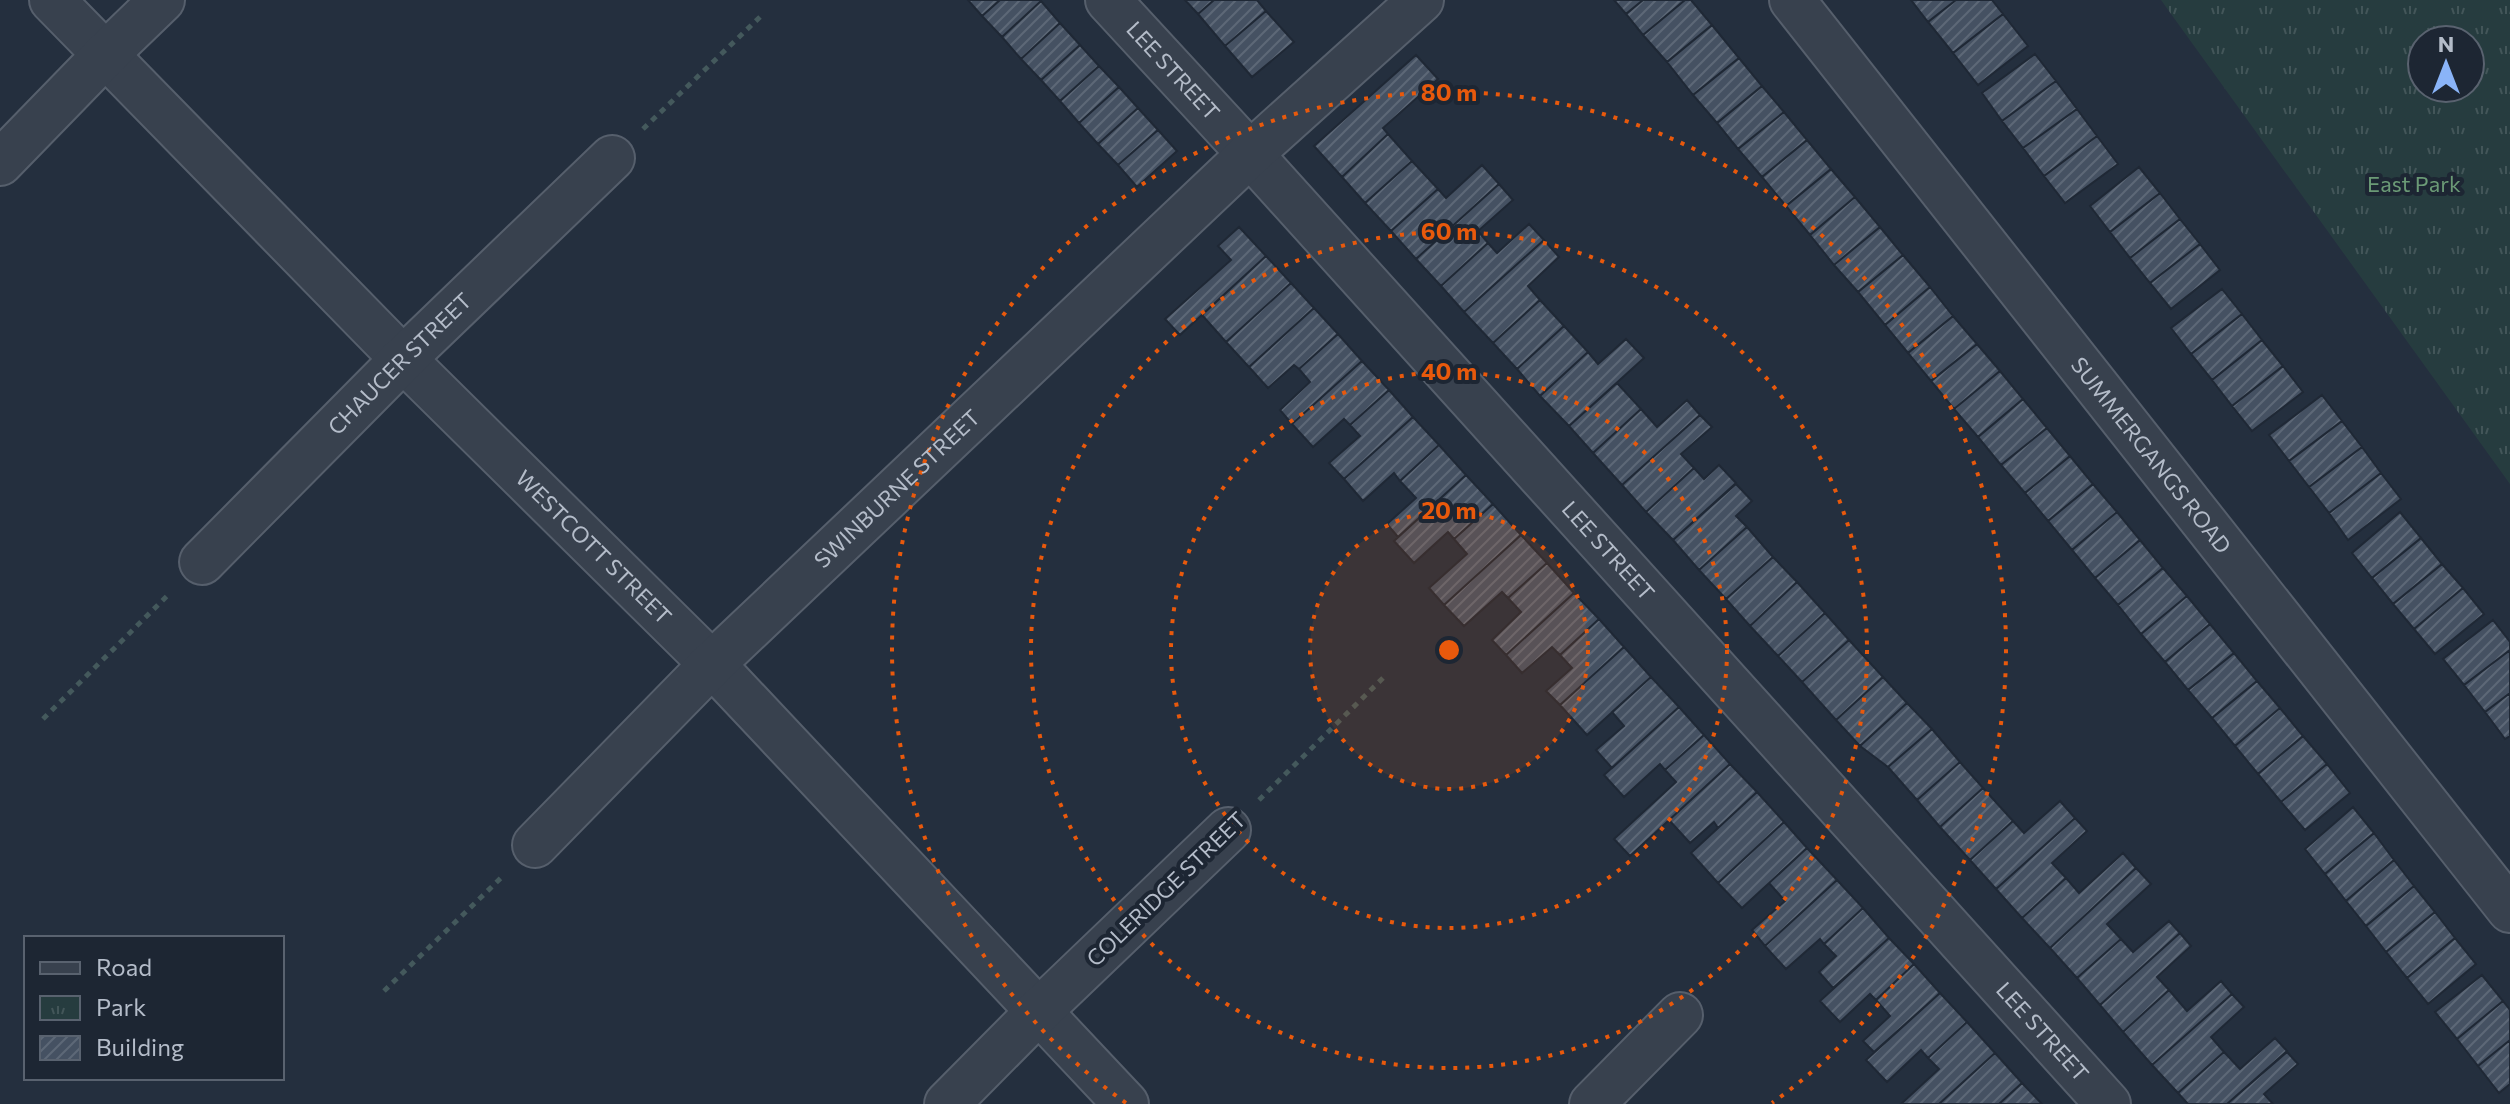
<svg xmlns="http://www.w3.org/2000/svg" width="2510" height="1104" font-family="Commissioner,sans-serif">
<style>
.park{fill:url(#park-tufts);fill-rule:evenodd}
.building{fill:url(#building-hatch);stroke:#1f2835;stroke-width:2}
.lines{fill:none;stroke-linecap:round;stroke-linejoin:round}
.minor-casing{stroke:#565f6c;stroke-width:48}
.path{stroke:#44595c;stroke-width:5;stroke-dasharray:6 6;stroke-linecap:butt}
.minor{stroke:#38414e;stroke-width:44}
.ring{fill:none;stroke:#e8590c;stroke-width:4;stroke-dasharray:4 8}
.labels{text-anchor:middle;stroke-width:8;stroke-linejoin:round;paint-order:stroke}
.street-label{font-size:22px;fill:#b4bcc9;stroke:#1d2633}
.park-label{font-size:22px;fill:#6b9a76;stroke:#1d2633}
.centre{fill:#e8590c;stroke:#1d2633;stroke-width:4}
.ring-label{font-size:24px;text-anchor:middle;font-weight:bold;fill:#e8590c;stroke:#1d2633;stroke-width:8;stroke-linejoin:round;paint-order:stroke}
</style>
<defs>
<pattern id="park-tufts" width="24" height="20" patternUnits="userSpaceOnUse" patternTransform="scale(2)"><rect width="24" height="20" fill="#263c3f"/><path d="M3 7l-1-3M5 7V3M7 7l1-3M15 17l-1-3M17 17v-4M19 17l1-3" fill="none" stroke="#435659"/></pattern>
<pattern id="building-hatch" width="6" height="6" patternUnits="userSpaceOnUse" patternTransform="scale(2)"><rect width="6" height="6" fill="#455162"/><path d="M-1 1l2-2M0 6l6-6M5 7l2-2" fill="none" stroke="#5d6877"/></pattern>
</defs>
<rect width="100%" height="100%" fill="#242f3e"/>
<path class="park" d="M2161,0H2510V484ZM2422,40H2470V88H2422Z"/>
<path class="building" d="M968,0H1000L982,16Z
M1000,0H1040L1041,1L1002,37L982,16Z
M1185,0H1214L1198,14Z
M1214,0H1257L1266,11L1225,46L1198,14Z
M1614,0H1643L1626,14Z
M1643,0H1685L1643,35L1626,14Z
M1685,0H1691L1712,25L1667,62L1643,35Z
M1911,0H1956L1928,22Z
M1956,0H1992L2003,14L1953,53L1928,22Z
M1041,1L1060,23L1021,59L1002,37Z
M1266,11L1294,42L1252,77L1225,46Z
M2003,14L2028,46L1978,85L1953,53Z
M1060,23L1080,45L1041,80L1021,59Z
M1712,25L1739,58L1693,95L1667,62Z
M1080,45L1099,66L1060,101L1041,80Z
M2035,54L2056,81L2002,121L1982,93Z
M1416,55L1438,79L1383,128L1388,134L1342,177L1314,146Z
M1739,58L1762,86L1717,123L1693,95Z
M1099,66L1119,87L1079,123L1060,101Z
M2056,81L2077,109L2023,148L2002,121Z
M1762,86L1784,112L1738,149L1717,123Z
M1119,87L1138,108L1098,144L1079,123Z
M1138,108L1158,130L1118,165L1098,144Z
M2077,109L2097,136L2044,176L2023,148Z
M1784,112L1807,140L1762,177L1738,149Z
M1158,130L1177,151L1137,187L1118,165Z
M1388,134L1412,161L1365,203L1342,177Z
M2097,136L2118,164L2065,203L2044,176Z
M1807,140L1831,169L1786,206L1762,177Z
M1412,161L1438,189L1391,231L1365,203Z
M1482,165L1499,184L1416,259L1391,231L1438,189L1446,198Z
M2139,167L2160,193L2110,232L2090,206Z
M1831,169L1855,197L1810,235L1786,206Z
M1499,184L1513,200L1478,231L1488,243L1441,286L1416,259Z
M2160,193L2180,219L2130,258L2110,232Z
M1855,197L1880,227L1834,265L1810,235Z
M2180,219L2200,244L2150,283L2130,258Z
M1529,224L1544,240L1464,312L1441,286L1488,243L1497,253Z
M1239,227L1266,256L1180,335L1165,319L1231,260L1218,246Z
M1880,227L1903,255L1858,292L1834,265Z
M1544,240L1559,257L1528,286L1540,300L1493,343L1464,312Z
M2200,244L2220,270L2171,309L2150,283Z
M1903,255L1930,287L1885,325L1858,292Z
M1266,256L1291,283L1226,342L1202,315Z
M1291,283L1314,308L1249,367L1226,342Z
M1930,287L1953,316L1908,353L1885,325Z
M2222,289L2242,314L2191,354L2171,328Z
M1540,300L1564,326L1517,369L1493,343Z
M1314,308L1338,334L1299,369L1294,365L1268,388L1249,367Z
M2242,314L2262,340L2212,380L2191,354Z
M1953,316L1977,344L1931,381L1908,353Z
M1564,326L1588,352L1540,396L1517,369Z
M1338,334L1362,361L1292,424L1280,410L1310,382L1299,369Z
M1626,339L1644,358L1569,426L1540,396L1588,352L1598,364Z
M2262,340L2283,366L2232,406L2212,380Z
M1977,344L2000,371L1954,409L1931,381Z
M1362,361L1389,390L1350,425L1344,419L1313,447L1292,424Z
M2283,366L2303,392L2252,431L2232,406Z
M2000,371L2023,399L1978,437L1954,409Z
M1617,383L1641,409L1593,453L1569,426Z
M1389,390L1413,417L1344,479L1329,463L1360,436L1350,425Z
M2322,395L2342,421L2289,461L2269,435Z
M2023,399L2047,428L2001,465L1978,437Z
M1687,400L1700,415L1622,485L1593,453L1641,409L1657,427Z
M1700,415L1712,427L1681,454L1694,468L1646,512L1622,485Z
M1413,417L1439,445L1400,481L1394,473L1363,501L1344,479Z
M2342,421L2362,447L2309,487L2289,461Z
M2047,428L2070,456L2025,493L2001,465Z
M1439,445L1466,475L1398,537L1387,524L1416,498L1400,481Z
M2362,447L2381,473L2329,513L2309,487Z
M2070,456L2093,484L2048,521L2025,493Z
M1719,465L1736,483L1673,540L1646,512L1694,468L1704,479Z
M2381,473L2401,499L2348,540L2329,513Z
M1466,475L1493,504L1454,539L1448,532L1414,563L1394,541Z
M1736,484L1752,501L1736,516L1747,527L1699,570L1673,540Z
M2093,484L2117,512L2072,550L2048,521Z
M1493,504L1521,535L1444,605L1429,588L1467,554L1454,539Z
M2117,512L2140,540L2095,578L2072,550Z
M2400,512L2421,538L2372,578L2352,553Z
M1747,527L1773,557L1726,599L1699,570Z
M1521,535L1547,563L1508,598L1502,592L1464,626L1444,605Z
M2421,538L2442,564L2393,604L2372,578Z
M2140,540L2163,568L2118,605L2095,578Z
M1773,557L1797,582L1750,626L1726,599Z
M1547,563L1574,593L1506,655L1492,640L1521,612L1508,598Z
M2442,564L2463,588L2414,629L2393,604Z
M2163,568L2187,596L2141,634L2118,605Z
M1797,582L1825,613L1778,656L1750,626Z
M2463,588L2484,614L2435,654L2414,629Z
M1574,593L1599,619L1560,655L1552,647L1522,673L1506,655Z
M2187,596L2210,624L2165,662L2141,634Z
M1825,613L1849,640L1802,682L1778,656Z
M1599,619L1624,647L1560,705L1546,691L1572,668L1560,655Z
M2493,620L2510,642V650L2464,685L2443,659Z
M2210,624L2234,653L2188,690L2165,662Z
M1849,640L1883,677L1836,720L1802,682Z
M1624,647L1651,677L1587,735L1560,705Z
M2510,650V693L2485,712L2464,685Z
M2234,653L2257,681L2212,718L2188,690Z
M1651,677L1679,707L1612,768L1596,750L1624,726L1612,712Z
M1883,677L1907,703L1860,746L1836,720Z
M2257,681L2280,708L2235,746L2212,718Z
M2510,693V736L2505,739L2485,712Z
M1907,703L1932,729L1888,767L1860,746Z
M1679,707L1704,735L1665,770L1660,764L1624,797L1604,775Z
M2280,708L2303,736L2258,774L2235,746Z
M1932,729L1960,762L1917,800L1888,767Z
M1704,735L1730,764L1630,856L1614,839L1676,782L1665,770Z
M2303,736L2327,764L2281,802L2258,774Z
M1960,762L1983,788L1940,827L1917,800Z
M1730,764L1757,792L1718,828L1714,822L1690,843L1669,820Z
M2327,764L2350,793L2305,830L2281,802Z
M1983,788L2013,821L1970,860L1940,827Z
M1757,792L1784,822L1718,883L1691,853Z
M2060,801L2075,818L1996,889L1970,860L2013,821L2024,833Z
M2353,807L2374,833L2325,874L2305,849Z
M2075,818L2087,831L2052,863L2066,878L2022,918L1996,889Z
M1784,822L1807,848L1742,908L1718,883Z
M2374,833L2394,860L2346,901L2325,874Z
M1807,848L1837,880L1765,946L1752,930L1785,901L1769,883Z
M2123,853L2136,868L2050,948L2022,918L2066,878L2079,893Z
M2394,860L2414,886L2366,926L2346,901Z
M2136,868L2151,884L2107,924L2121,939L2077,978L2050,948Z
M1837,880L1863,908L1824,944L1820,939L1786,969L1765,946Z
M2414,886L2435,912L2386,952L2366,926Z
M1863,908L1889,938L1833,988L1819,972L1836,956L1824,944Z
M2435,912L2455,938L2407,978L2386,952Z
M2169,921L2180,933L2100,1005L2077,978L2121,939L2133,952Z
M2180,933L2191,946L2157,977L2169,990L2123,1032L2100,1005Z
M1889,938L1914,964L1876,1000L1870,994L1840,1022L1820,1001Z
M2455,938L2476,964L2428,1004L2407,978Z
M1914,964L1940,993L1874,1052L1863,1041L1890,1016L1876,1000Z
M2482,975L2503,1001L2457,1039L2435,1012Z
M2221,981L2232,994L2152,1065L2123,1032L2169,990L2187,1011Z
M1940,993L1967,1022L1928,1058L1921,1050L1887,1082L1866,1060Z
M2232,994L2244,1007L2211,1037L2224,1052L2178,1093L2152,1065Z
M2503,1001L2510,1010V1040L2478,1066L2457,1039Z
M1967,1022L1995,1053L1939,1104H1901L1939,1069L1928,1058Z
M2275,1038L2287,1051L2227,1104H2188L2178,1093L2224,1052L2240,1069Z
M2510,1040V1084L2499,1093L2478,1066Z
M2287,1052L2298,1064L2264,1094L2273,1104H2227Z
M1995,1053L2022,1083L1999,1104H1939Z
M2022,1083L2042,1104H1999Z"/>
<g class="lines">
<g class="minor-casing">
<g id="minor">
<path id="s1" d="M52,0L403,359L712,664L1126,1104"/>
<path id="s2" d="M1108,0L1250,154L2108,1104"/>
<path id="s3" d="M1792,0L2510,910"/>
<path d="M0,163L105,55L162,0"/>
<path id="s4" d="M202,562L403,359L612,158"/>
<path id="s5" d="M535,845L712,664L1250,154L1421,0"/>
<path d="M947,1104L1039,1011L1228,830"/>
<path d="M1592,1104L1680,1015"/>
</g>
</g>
<path class="path" d="M643,129L761,16
M43,719L170,593
M1259,800L1387,674
M384,991L504,875"/>
<use href="#minor" class="minor"/>
</g>
<circle cx="1449" cy="650" r="139" fill="#e8590c" fill-opacity=".12"/>
<g class="ring">
<circle cx="1449" cy="650" r="139"/>
<circle cx="1449" cy="650" r="278"/>
<circle cx="1449" cy="650" r="418"/>
<path d="M1126 1103A557 557 0 1 1 1772 1103"/>
</g>
<g class="labels">
<g class="street-label">
<text dy="8" stroke="none"><textPath href="#s2" startOffset="96">LEE STREET</textPath></text>
<text dy="8" stroke="none"><textPath href="#s4" startOffset="280">CHAUCER STREET</textPath></text>
<text dy="8" stroke="none"><textPath href="#s3" startOffset="580">SUMMERGANGS ROAD</textPath></text>
<text dy="8" stroke="none"><textPath href="#s5" startOffset="508">SWINBURNE STREET</textPath></text>
<text dy="8" stroke="none"><textPath href="#s1" startOffset="770">WESTCOTT STREET</textPath></text>
<text dy="8" stroke="none"><textPath href="#s2" startOffset="744">LEE STREET</textPath></text>
<text transform="translate(1166 889) rotate(-44)" y="8">COLERIDGE STREET</text>
<text dy="8" stroke="none"><textPath href="#s2" startOffset="1392">LEE STREET</textPath></text>
</g>
<g class="park-label">
<text x="2414" y="192">East Park</text>
</g>
</g>
<circle cx="1449" cy="650" r="12" class="centre"/>
<g class="ring-label">
<text x="1449" y="101">80 m</text>
<text x="1449" y="240">60 m</text>
<text x="1449" y="380">40 m</text>
<text x="1449" y="519">20 m</text>
</g>
<rect x="24" y="936" width="260" height="144" fill="#1d2633" stroke="#59626f" stroke-width="2"/>
<rect x="40" y="962" width="40" height="12" fill="#38414e" stroke="#59626f" stroke-width="2"/>
<text x="96" y="976" font-size="24" fill="#b4bcc9">Road</text>
<rect x="40" y="996" width="40" height="24" fill="url(#park-tufts)" stroke="#59626f" stroke-width="2"/>
<text x="96" y="1016" font-size="24" fill="#b4bcc9">Park</text>
<rect x="40" y="1036" width="40" height="24" fill="url(#building-hatch)" stroke="#59626f" stroke-width="2"/>
<text x="96" y="1056" font-size="24" fill="#b4bcc9">Building</text>
<g transform="translate(2446 64)"><circle r="38" fill="#1d2633" stroke="#59626f" stroke-width="2"/>
<path d="M0-6L14 30L0 20L-14 30Z" fill="#8ab4f8"/>
<text y="-12" font-size="22" font-weight="bold" text-anchor="middle" fill="#b4bcc9">N</text>
</g>
</svg>
